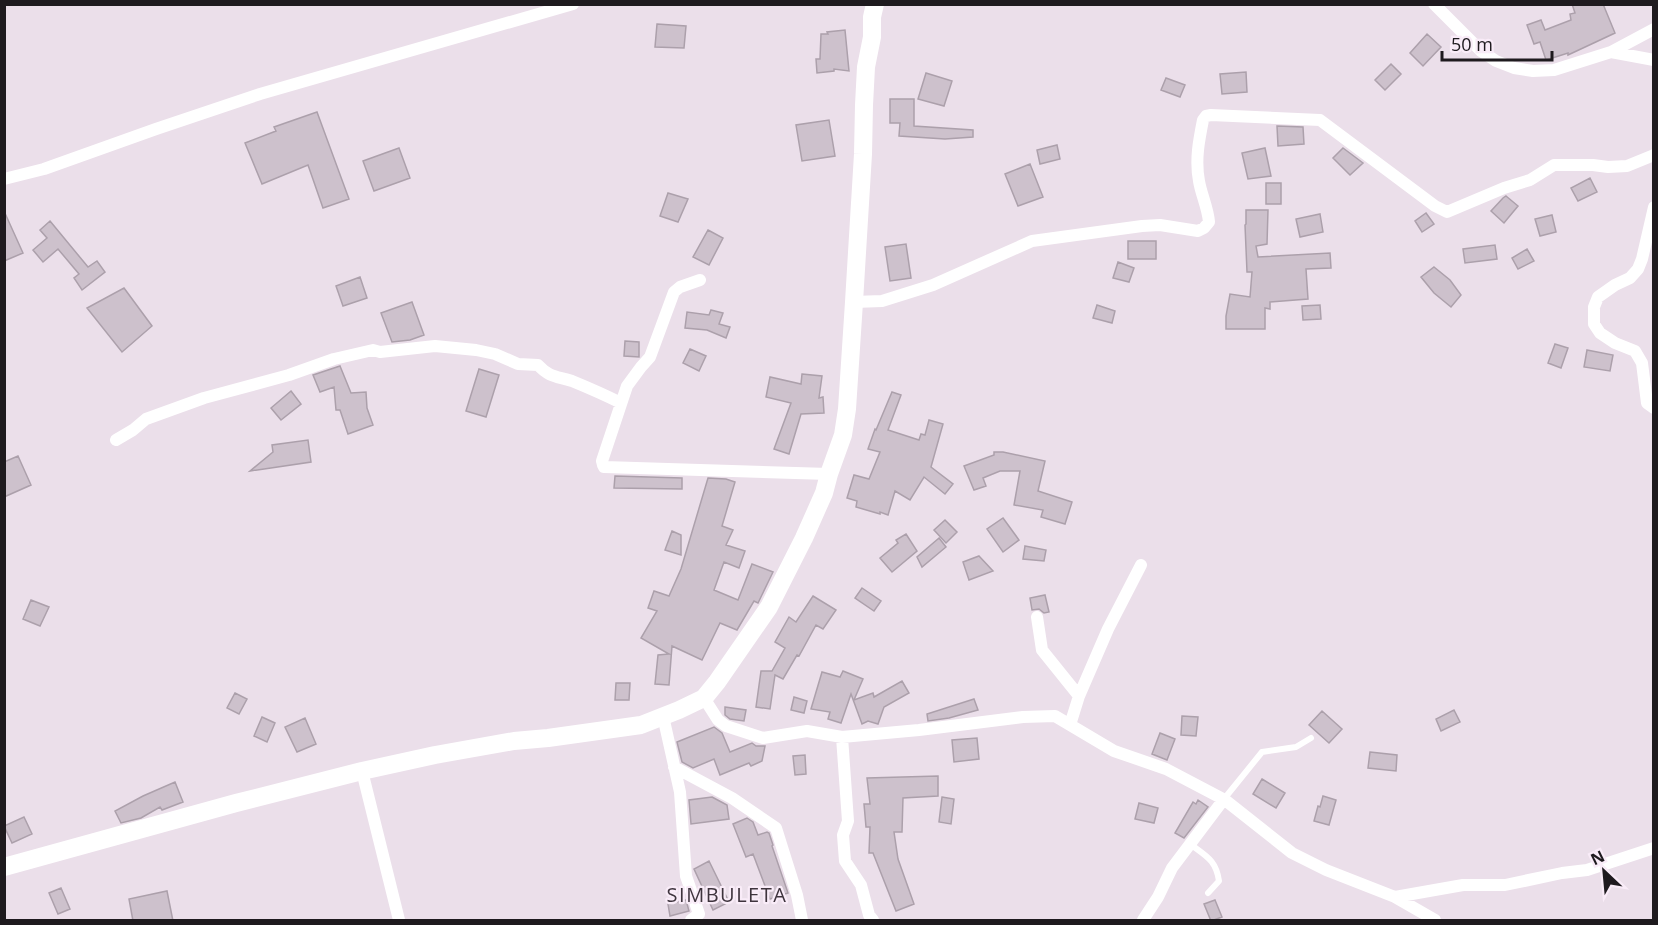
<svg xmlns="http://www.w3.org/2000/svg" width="1658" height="925" font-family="'Open Sans',sans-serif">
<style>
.building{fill:#cdc1cc;stroke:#aca0ab;stroke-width:1.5}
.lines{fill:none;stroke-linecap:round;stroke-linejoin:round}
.lane{stroke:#fff;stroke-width:6}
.street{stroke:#fff;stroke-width:12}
.secondary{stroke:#fff;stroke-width:18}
.labels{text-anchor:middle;stroke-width:4.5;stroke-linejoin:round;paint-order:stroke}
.quarter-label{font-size:20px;letter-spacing:1.5px;fill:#3e343d;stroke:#f9ecf8}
</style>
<rect width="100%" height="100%" fill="#ebdfea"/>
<path class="building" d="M1572,4H1603L1615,33L1568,55V53L1546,60L1540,42L1534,44L1527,25L1541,20L1545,30L1571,20L1570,14L1575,13Z
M657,24L686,26L684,48L655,47Z
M845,30L849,71L834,69V71L817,73L816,59H820L821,34H828L827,32Z
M1427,34L1441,47L1423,66L1410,53Z
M1391,64L1401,74L1385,90L1375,80Z
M1246,72L1247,92L1222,94L1220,74Z
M926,73L952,81L944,106L918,99Z
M1166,78L1185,85L1180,97L1161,90Z
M890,99H914V126L973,130V137L945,139L899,136L900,123H890Z
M317,112L349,199L323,208L308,165L262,184L245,143L276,131L274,127Z
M829,120L835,156L802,161L796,125Z
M1277,126L1303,127L1304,144L1278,146Z
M1057,145L1060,159L1040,164L1037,150Z
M399,148L410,178L374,191L363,161Z
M1265,148L1271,176L1248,179L1242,153Z
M1343,148L1363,163L1350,175L1333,158Z
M1030,164L1043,197L1018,206L1005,174Z
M1590,178L1597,192L1578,201L1571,188Z
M1266,183H1281V204H1266Z
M668,193L688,199L678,222L660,216Z
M1506,196L1518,206L1504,223L1491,211L1503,198Z
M1246,210H1268L1267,244L1256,246L1258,257L1330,253L1331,268L1306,269L1308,299L1270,302V309L1265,308V329H1226V316L1230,294L1250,297L1252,272H1247L1245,225L1246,224Z
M4,211L23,253L4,261Z
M1426,213L1434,224L1422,232L1415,221Z
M1320,214L1323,232L1300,237L1296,219Z
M1552,215L1556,232L1540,236L1535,219Z
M50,221L88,267L97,261L105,272L82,290L74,278L79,274L58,249L43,262L33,250L47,238L40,230Z
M708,230L723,238L709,265L693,257Z
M1128,241H1156V259H1128Z
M906,244L911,278L890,281L885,247Z
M1495,245L1497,259L1465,263L1463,249Z
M1527,249L1534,261L1518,269L1512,258Z
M1118,262L1134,268L1129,282L1113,278Z
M1434,267L1450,280L1461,295L1451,307L1434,293L1421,277Z
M360,277L367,298L343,306L336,286Z
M124,288L152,326L122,352L87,308Z
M412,302L424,335L410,340L392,342L381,313Z
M1097,305L1115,311L1112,323L1093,318Z
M1320,305L1321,319L1303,320L1302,306Z
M711,310L723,313L719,324L730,327L726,338L707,330L685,328L687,312L709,315Z
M625,341L639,342V357L624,356Z
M1555,344L1568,348L1561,368L1548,363Z
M690,349L706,356L699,371L683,363Z
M1587,350L1613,355L1610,371L1584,367Z
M340,366L351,393L366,392L367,408L373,425L348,434L340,410H336L334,387L320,392L313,375Z
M479,369L499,375L486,417L466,411Z
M802,374L822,376L819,398L823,397L824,413L801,414L789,454L774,449L791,403L766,397L770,377L801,384Z
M291,391L301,404L281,420L271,408Z
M892,392L901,395L888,430L919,440L921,434L925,435L929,420L943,424L931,467L953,484L945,494L924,477L910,500L895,491L888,515L880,512V514L856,507L857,501L847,498L854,475L869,479L880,452L868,449L875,429L876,430Z
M308,440L311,462L250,471L273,452L272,445Z
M994,452H1003L1045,461L1038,491L1072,502L1065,524L1041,517L1043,510L1014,505L1020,471H1000L983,478L986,486L974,490L964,466L994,455Z
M18,456L31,485L4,497V462Z
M615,476L682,478V489L614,488Z
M708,478L726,479L735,482L722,526L733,530L726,545L745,551L739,568L724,562L714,590L738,600L752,564L773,572L759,601L758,603L754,601L737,630L720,623L702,660L672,646L669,685L655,684L658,655L669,654L641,638L657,611L648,608L654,591L669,596L681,569Z
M1003,518L1019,540L1003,552L987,529Z
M945,520L957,532L946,543L934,530Z
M672,531L681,535V555L665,550Z
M906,534L917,551L892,572L880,558L898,543L896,540Z
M939,538L946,547L922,567L917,557Z
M1025,546L1046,550L1044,561L1023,559Z
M979,556L993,571L969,580L963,562Z
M862,588L881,601L874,611L855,598Z
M1045,595L1049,612L1044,613L1039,609L1032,610L1030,598Z
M813,596L836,610L823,629L816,625L799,656L797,655L783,679L775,675L770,709L756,707L761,671H772L785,648L775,642L789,617L796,622Z
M31,600L49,607L40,626L23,619Z
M843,671L863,679L854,700L873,693L874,697L902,681L909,693L884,707L878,724L868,721L862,724L851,694L841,723L828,719L830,712L811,709L822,672L840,677Z
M616,683H630L629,700H615Z
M235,693L247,699L239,714L227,708Z
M794,697L807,701L804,713L791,710Z
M974,699L978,710L949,718L928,721L927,714Z
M725,707L746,710L744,721L730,719L725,715Z
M1454,710L1460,722L1441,731L1436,719Z
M1322,711L1342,729L1329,743L1309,725Z
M1182,716L1198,717L1196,736L1181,735Z
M262,717L275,723L267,742L254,736Z
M305,718L316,744L297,752L285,727Z
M714,727L722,733L730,752L752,743L756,746H765L762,761L751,766L749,763L720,775L714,759L693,768L682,762L677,742Z
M1160,733L1175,739L1167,760L1152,754Z
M977,738L979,759L954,762L952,740Z
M1370,752L1397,755L1396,771L1368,768Z
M805,755L806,774L795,775L793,756Z
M938,776V796L903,798L902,832H894L898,859L914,904L896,911L873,853H869L870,827H866L864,804H870L867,778Z
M1262,779L1285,793L1276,808L1253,794Z
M175,782L183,802L162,810L160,807L141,818L121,823L115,811L143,796Z
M1323,796L1336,800L1329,825L1314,821L1318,806L1320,807Z
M712,797L727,805L729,819L691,824L689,800Z
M942,797L954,799L951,824L939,822Z
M1198,800L1208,807L1184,838L1175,833L1193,802L1196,804Z
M1139,803L1158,808L1154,823L1135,819Z
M24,817L32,834L12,843L4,826Z
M747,818L753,822L758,835L767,832L769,833L773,845L772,846L788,893L770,899L753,854L746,857L733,824Z
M709,861L729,902L713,910L694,869Z
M61,888L70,909L58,914L49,893Z
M167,891L173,921H133L129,899Z
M686,900L689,911L670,916L668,904Z
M1215,900L1222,917L1211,921L1204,904Z"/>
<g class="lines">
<path class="lane" d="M1224,799L1262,752L1296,747L1311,738
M1190,844C1206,856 1216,860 1219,881L1208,893"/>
<path class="street" d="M1434,4L1481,51L1496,61L1514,68L1533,71L1554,70L1611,52L1654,60
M1611,52L1654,29
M4,179L44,169L156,129L260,94L573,4
M1654,207L1642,259L1638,269L1630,278L1615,285L1598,297L1594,307V324L1600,333L1615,343L1635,351L1642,363L1647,403L1654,408
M700,280L680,287L674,292L650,357L641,367L627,386L602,461L603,465L604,467L829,474
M854,302L882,301L933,285L1032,241L1142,226L1160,225L1198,231L1204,228L1209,222C1208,208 1201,194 1199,181C1195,160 1199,140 1203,120L1206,116L1211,115L1320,120L1435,206L1447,212L1504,188L1530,180L1554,165H1593L1608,167L1627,166L1654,155
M116,440L133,430L146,419L204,398L289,375L334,359L373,350L380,352L435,346L476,350L495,354L518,364L538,365C550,378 557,376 572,381C589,388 605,395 621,403
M1037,617L1042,650L1079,696L1070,725
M1079,696L1108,629L1141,565
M704,698L718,720L726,726L763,738L807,731L842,737L919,730L1023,717L1055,716L1114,751L1166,769L1225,800L1292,853L1326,870L1395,897L1435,920
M663,716L680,792L686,876L699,914L691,920
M842,737L848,821L843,835L845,861L861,885L869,915L873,920
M674,767L732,798L776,828L797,895L802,920
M362,771L399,920
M1395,897L1463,885H1505L1562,873L1587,870L1654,848
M1143,920L1158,897L1172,868L1224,799"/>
<path class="secondary" d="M4,867L236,803L362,771L435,755L514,741L548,738L641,725L679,710L704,698L717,682L769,607L804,538L824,493L829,474L843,435L847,409L854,302L863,154L864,105L866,67L872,37V17L875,4"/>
</g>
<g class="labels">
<g class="quarter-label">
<text x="727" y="902">SIMBULETA</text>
</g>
</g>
<rect width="1658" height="925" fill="none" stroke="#1e1a1e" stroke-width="12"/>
<g transform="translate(1604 871) rotate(334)" stroke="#f9ecf8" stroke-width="4.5" paint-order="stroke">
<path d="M0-4.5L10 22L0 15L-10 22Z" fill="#1e1a1e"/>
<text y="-9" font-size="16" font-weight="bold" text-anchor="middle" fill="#1e1a1e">N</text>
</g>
<path d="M1442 51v9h110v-9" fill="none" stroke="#1e1a1e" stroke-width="3"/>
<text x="1451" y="51" font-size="18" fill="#1e1a1e" stroke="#f9ecf8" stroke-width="4.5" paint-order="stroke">50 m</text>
</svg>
